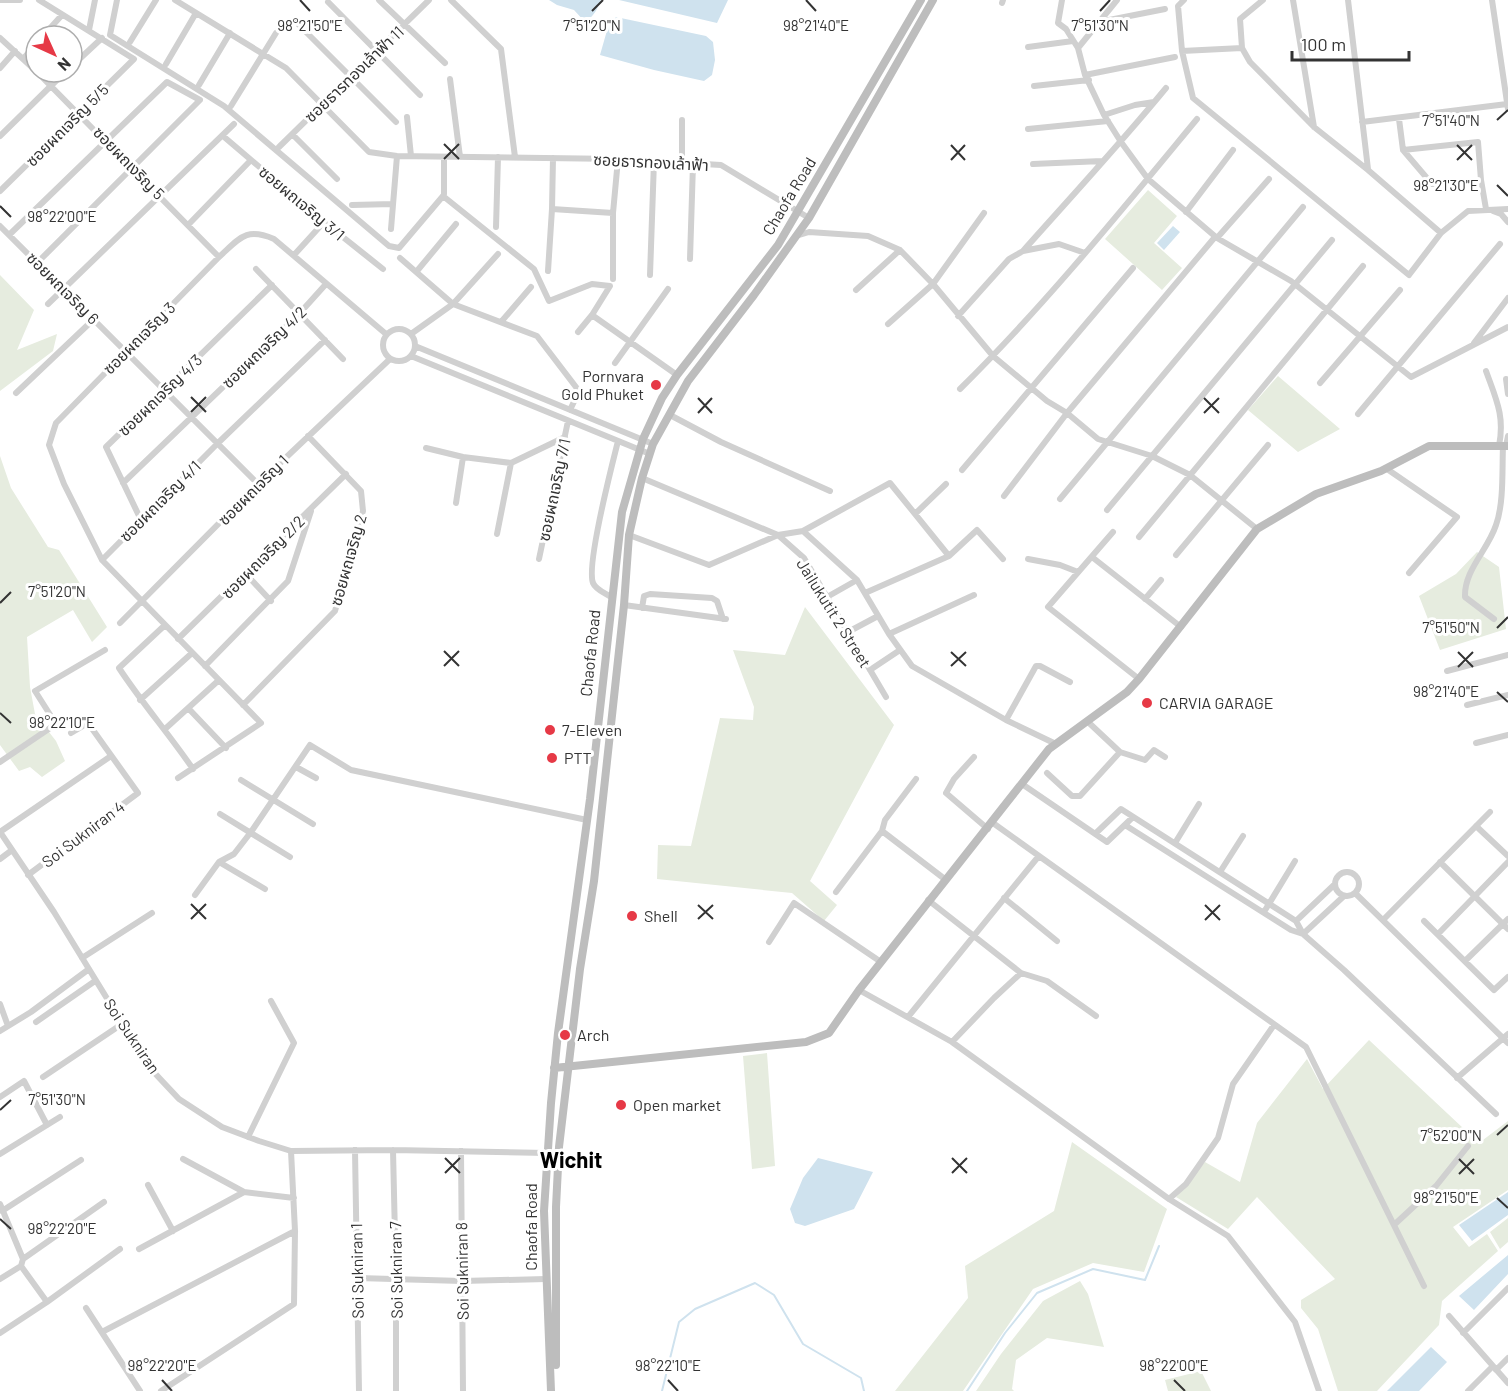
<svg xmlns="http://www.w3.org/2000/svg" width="1508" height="1391" font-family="Barlow,'Noto Sans Thai',sans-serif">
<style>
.green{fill:#e6ecdf}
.water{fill:#cfe2ee}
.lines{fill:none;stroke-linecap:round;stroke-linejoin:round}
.stream{stroke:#cfe2ee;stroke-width:2}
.street{stroke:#d0d0d0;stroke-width:6}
.secondary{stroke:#bdbdbd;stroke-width:8}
.ticks{fill:none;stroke:#333;stroke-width:2}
.poi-dot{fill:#e63946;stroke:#fff;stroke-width:2}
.labels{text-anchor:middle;stroke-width:6;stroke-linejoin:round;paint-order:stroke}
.street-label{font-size:16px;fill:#333;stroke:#fff}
.poi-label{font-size:16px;fill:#333;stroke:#fff;text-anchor:start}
.district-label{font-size:22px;font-weight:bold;fill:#000;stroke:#fff}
.ticks-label{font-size:15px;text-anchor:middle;fill:#333;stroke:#fff;stroke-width:6;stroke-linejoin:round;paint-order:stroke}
</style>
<rect width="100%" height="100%" fill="#fff"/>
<path class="green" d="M1148,190L1177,216L1154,243L1182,268L1162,290L1105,239Z
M0,275L34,310L17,350L57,334L53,351L0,391Z
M1278,376L1340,429L1298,452L1248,410Z
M0,456L11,488L48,547L59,550L107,627L92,642L73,610L27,637L30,687L35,714L56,741L65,761L42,777L30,767L19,771L0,745Z
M1477,552L1499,567L1506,629L1440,650L1419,596L1456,574Z
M805,607L894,725L810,881L837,905L824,921L792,893L657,879L658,845L691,846L720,718L753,720L754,707L733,650L785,655Z
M1369,1040L1479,1143L1508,1121V1190L1453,1227L1469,1247L1487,1234L1498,1251L1442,1301L1439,1325L1377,1391H1338L1318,1329L1301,1308V1300L1335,1279L1257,1197L1228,1229L1176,1197L1205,1162L1240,1182L1257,1123L1307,1059L1323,1089Z
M767,1053L775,1166L752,1169L743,1056Z
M1072,1142L1167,1209L1144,1272L1093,1263L1033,1289L963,1391H895L968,1298L965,1266L1054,1211Z
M1508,1218V1242L1500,1249L1490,1232Z
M1080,1281L1088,1294L1104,1347L1047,1338L1016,1360L1012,1389L1014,1391H976L1001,1354L1043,1301Z
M1201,1371L1211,1391H1168L1165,1380Z"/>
<path class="water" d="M549,0H601C597,10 594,16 585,22L574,10L557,5Z
M619,0H728L717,23Z
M616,17L706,36L713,42L715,60L712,75L704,81L654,70L600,55L608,27Z
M1173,226L1180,232L1164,250L1157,243Z
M818,1158L873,1172L854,1209L805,1226L795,1223L790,1209L803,1178Z
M1508,1192V1215L1472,1241L1459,1225Z
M1508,1255V1274L1474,1310L1459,1296Z
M1431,1347L1447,1362L1419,1391H1387Z"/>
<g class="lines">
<path class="stream" d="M662,1391L679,1322L695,1309L755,1283L774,1295L803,1344L861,1378L864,1391
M967,1391L1005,1333L1037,1293L1093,1269L1145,1280L1159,1246"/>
<path class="street" d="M0,0H20
M117,0L110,35L224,106L389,246L399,248L443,196L534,269L549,301L592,284L610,286L592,315L578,332
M175,0L286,68L369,152L397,156L618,159L721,165L809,218
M379,0L445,63
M451,0L501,49L515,157
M1062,0L1058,23L1066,29L1078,48L1085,75L1104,115L1121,142L1148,179L1217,238L1291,281L1411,377L1508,327
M1184,0L1178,6L1182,51L1193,98L1409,275L1441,233L1468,211L1508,209
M1263,0L1240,19L1242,48L1250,62L1314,127L1368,170L1441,233
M1293,0L1314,127
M1348,0L1368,169
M1492,0L1508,109
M328,2L420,95
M1002,3L1003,0
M296,22L396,122
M1099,22L1165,9
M89,30L95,0
M43,36L62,15
M0,38L36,71
M130,42L156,0
M1028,47L1073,41
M1078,48L1117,0
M1182,51L1242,48
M24,58L36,44
M166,64L196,13
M72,66L102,38
M0,68L15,51
M37,72L219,257
M1085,75L1175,57
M450,79L460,157
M199,85L230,33
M1034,86L1089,80
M231,106L276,33
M1104,115L1135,105L1154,102
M407,117L411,156
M1399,119L1403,150L1432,184L1481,180
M1362,122L1507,104
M1028,129L1108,121
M292,134L337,179
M0,136L65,72
M223,136L324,222L383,269
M279,147L429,0
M1403,150L1478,142L1481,180L1486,209
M682,163V120
M1033,164L1102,161
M0,191L134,59L39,0
M444,194V157
M352,205L393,204
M552,209L613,213
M1493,211L1501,214L1508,222
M1186,212L1233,150
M189,224L251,160
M0,226L258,484
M496,227L498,157
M391,229L397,156
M9,235L167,82L200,100L37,263
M796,236L809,232L868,236L900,250L933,284L993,356L1047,401L1067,413L1098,439L1152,456L1190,475L1257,529
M1217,238L1269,179
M1023,251L1059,244L1085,253
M294,255L324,222
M400,258L453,304L537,336L579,391L570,410
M690,259L693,164
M256,269L343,359
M417,271L456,224
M548,271L552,209L553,158
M650,275L654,161
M613,279V213L618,159
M856,290L900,250
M48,304L234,124
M592,315L677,375
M958,316L1009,259L1023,251C1071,197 1120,144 1166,88
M501,322L531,287
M888,324L933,284L984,213
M383 345a16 16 0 1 1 32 0a16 16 0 1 1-32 0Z
M411,334L453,304L498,254
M1474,343L1508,298
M415,346L653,444
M411,356L650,454
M615,363L668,289
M1486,371C1496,399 1505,416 1499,446
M1506,379L1508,394
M1320,383L1400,290
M960,389C1045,305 1121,211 1197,119
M16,393L94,319
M1358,414L1500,244
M670,415L721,442L830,491
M1506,446L1508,436
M426,448L463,457L511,463L565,437
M1387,469L1457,517L1409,573
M962,470L1133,268
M642,478L778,535L804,558L886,697
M123,483L299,314L326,284
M1004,496L1067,413L1215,237
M1060,499L1303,207
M456,503L463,457
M1107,510L1332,240
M916,513L946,484
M141,520L106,447L272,285
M803,531L857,580L889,634L912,666L1006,720L1056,744
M1113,532L1048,607L1139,679
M497,534L511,463
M629,535L709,565L778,535L803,531L890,483L949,556
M1139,537L1363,266
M1176,555L1268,445
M1092,557L1181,627
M539,559L568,421
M1028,559L1060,565L1078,572
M102,560L218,443L325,340
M246,574L271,601
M865,593L949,556L977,530L1003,559
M611,597C605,593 596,590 593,583C586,565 612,465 618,441
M827,597L857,580
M1145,599L1161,580
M624,605L726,619
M642,608L644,596L650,594L712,598L717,601L723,619
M1494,619L1465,597C1464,570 1488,550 1496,525C1504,503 1502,470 1503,446
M120,623L258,484L390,359
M165,625L119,668C142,703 169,734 193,769
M848,632L878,616
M889,634L974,595
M178,639L346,474
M205,666L288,581L311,511
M870,670L900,650
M1447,671L1508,655
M140,700L192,653
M243,705L335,611L363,511L361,491L308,436
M1467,705L1508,695
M189,709L226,748
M1006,720L1036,666H1040L1070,682
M1087,721L1120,752L1145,760L1154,750L1165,757
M165,729L219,680
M1476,743L1508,735
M111,756L0,832L54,912L149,1067L179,1099L222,1127L259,1141L291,1151L393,1150L547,1153
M974,757L954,779L946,793L988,829
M0,762L56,724L35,691L105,650
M296,767L316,778
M1047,773L1072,796H1080L1120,752
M178,778L261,723L102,560L64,484L49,445L56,423L219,257C240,238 246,227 274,239L386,334
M241,780L313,824
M1022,784L1107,842L1133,817
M220,814L290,857
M993,823L1306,1047L1424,1286
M1125,825L1291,930L1303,934L1344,896
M1476,826L1508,856
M882,831L946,880
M1096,833L1121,809L1296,921L1303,934L1344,970L1496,1114
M1175,843L1199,804
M0,859L12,850
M219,862L265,889
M1440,862L1508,929
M1220,872L1243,836
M1335 884a12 12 0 1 1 24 0a12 12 0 1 1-24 0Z
M28,875L138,793L88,723L71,733
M836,892L882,831L885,820L916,779
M1355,893L1508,1043
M195,895L219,862L234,854L251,832L310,745L351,770L587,820
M1004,898L1057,941
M928,900L1021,973L1047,981L1096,1016
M1264,912L1295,861
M1383,920L1490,812
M1296,921L1335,884
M1424,921L1494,990L1508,977
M1438,934L1508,862
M769,942L794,903L881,962
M82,958L152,913
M1465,961L1508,919
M859,990L952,1042L1169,1199L1228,1236L1295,1322L1319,1391
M0,1004L8,1026
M908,1017L1038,857
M36,1022L95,981
M0,1031L31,1012L89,969
M952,1042L994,998L1021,973
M43,1077L122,1024
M1457,1078L1508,1034
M0,1097L24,1081L47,1125
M248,1137L294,1043L271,1001
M355,1150L359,1391
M393,1150L396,1280V1391
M461,1151L463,1391
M0,1154L60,1117
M183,1159L244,1192L294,1198
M148,1185L173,1231
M1169,1199L1186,1184L1218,1138L1233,1084L1274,1025
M0,1204L23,1259
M2,1211L81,1160
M1395,1224L1436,1186L1468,1146
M139,1249L244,1192
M21,1266L47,1302
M358,1278L462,1281L546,1279
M0,1279L21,1266L23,1259L104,1202
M86,1308L140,1391
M1449,1316L1508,1383
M102,1332L295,1231
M0,1333L47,1302L120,1249
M1463,1333L1508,1288
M1496,1370L1508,1358
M161,1391L294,1304L295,1231L291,1151
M1468,1391L1493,1366"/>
<path class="secondary" d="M554,1068L806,1042L829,1033L859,990L1049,749L1127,692L1139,679L1257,529L1316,494L1381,471L1429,446H1508
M556,1365V1207L559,1147L580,969L594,881L624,605L629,535L642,478L653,444L688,381L754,295L809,218L933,0
M551,1391L544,1211L551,1103L558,1033L590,799L622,512L643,439L662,398L677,375L778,245L921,0"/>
</g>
<path class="ticks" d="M300,0L310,11M806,0L816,11M592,11L603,0M1100,11L1110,0M1497,120L1508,110M444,144L459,159M951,145L965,160M1457,145L1472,160M444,159L459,144M951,160L965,145M1457,160L1472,145M1497,185L1508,196M0,206L11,217M191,397L206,412M698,398L712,413M1204,398L1219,413M191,412L206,397M698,413L712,398M1204,413L1219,398M0,603L11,592M1497,628L1508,617M444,651L459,666M951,652L966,666M1458,652L1473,667M444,666L459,651M951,666L966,652M1458,667L1473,652M1497,692L1508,702M0,713L11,723M191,904L206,919M698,905L713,919M1205,905L1220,920M191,919L206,904M698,919L713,905M1205,920L1220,905M0,1110L11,1100M1497,1135L1508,1125M445,1158L460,1173M952,1158L967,1173M1459,1159L1474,1174M445,1173L460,1158M952,1173L967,1158M1459,1174L1474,1159M1497,1198L1508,1208M0,1219L11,1229M162,1380L172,1391M668,1380L678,1391M1174,1380L1185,1391"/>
<g class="poi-dot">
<circle cx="656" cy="385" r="6"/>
<circle cx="1147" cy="703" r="6"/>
<circle cx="550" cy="730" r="6"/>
<circle cx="552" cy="758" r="6"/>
<circle cx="632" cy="916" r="6"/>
<circle cx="565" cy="1035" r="6"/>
<circle cx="621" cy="1105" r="6"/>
</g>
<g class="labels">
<g class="street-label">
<text transform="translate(354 74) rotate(-44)" y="6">ซอยธารทองเล้าฟ้า 11</text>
<text transform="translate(67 125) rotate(-45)" y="6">ซอยผถเจริญ 5/5</text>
<text transform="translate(651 162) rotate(3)" y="6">ซอยธารทองเล้าฟ้า</text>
<text transform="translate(129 163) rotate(46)" y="6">ซอยผถเงริญ 5</text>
<text transform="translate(789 196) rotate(-59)" y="6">Chaofa Road</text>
<text transform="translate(302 203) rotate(40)" y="6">ซอยผถเจริญ 3/1</text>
<text transform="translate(63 288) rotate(45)" y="6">ซอยผถเจริญ 6</text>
<text transform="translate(139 338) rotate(-45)" y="6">ซอยผถเจริญ 3</text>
<text transform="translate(264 347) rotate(-44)" y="6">ซอยผถเจริญ 4/2</text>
<text transform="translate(160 395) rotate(-44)" y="6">ซอยผถเจริญ 4/3</text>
<text transform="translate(253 490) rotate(-45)" y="6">ซอยผถเจริญ 1</text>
<text transform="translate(554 490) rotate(-78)" y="6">ซอยผถเจริญ 7/1</text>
<text transform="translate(160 501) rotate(-45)" y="6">ซอยผถเจริญ 4/1</text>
<text transform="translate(263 557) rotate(-45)" y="6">ซอยผถเจริญ 2/2</text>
<text transform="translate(348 560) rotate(-74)" y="6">ซอยผถเจริญ 2</text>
<text transform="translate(834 613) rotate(58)" y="6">Jailukutit 2 Street</text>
<text transform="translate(590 653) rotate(-84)" y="6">Chaofa Road</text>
<text transform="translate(83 834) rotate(-37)" y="6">Soi Sukniran 4</text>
<text transform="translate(132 1036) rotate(56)" y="6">Soi Sukniran</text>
<text transform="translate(531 1227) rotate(-90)" y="6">Chaofa Road</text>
<text transform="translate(396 1270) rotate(-91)" y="6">Soi Sukniran 7</text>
<text transform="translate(357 1271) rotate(-91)" y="6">Soi Sukniran 1</text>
<text transform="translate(462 1271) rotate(-91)" y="6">Soi Sukniran 8</text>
</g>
<g class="poi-label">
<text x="644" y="382" text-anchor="end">Pornvara<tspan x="644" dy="18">Gold Phuket</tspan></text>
<text x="1159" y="709">CARVIA GARAGE</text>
<text x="562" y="736">7-Eleven</text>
<text x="564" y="764">PTT</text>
<text x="644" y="922">Shell</text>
<text x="577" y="1041">Arch</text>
<text x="633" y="1111">Open market</text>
</g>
<g class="district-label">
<text x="571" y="1168">Wichit</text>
</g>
</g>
<g class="ticks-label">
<text x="310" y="31">98°21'50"E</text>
<text x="592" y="31">7°51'20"N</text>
<text x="816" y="31">98°21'40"E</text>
<text x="1100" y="31">7°51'30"N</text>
<text x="1451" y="126">7°51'40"N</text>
<text x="1446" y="191">98°21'30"E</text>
<text x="62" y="222">98°22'00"E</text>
<text x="57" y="597">7°51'20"N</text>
<text x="1451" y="633">7°51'50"N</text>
<text x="1446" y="697">98°21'40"E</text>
<text x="62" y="728">98°22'10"E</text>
<text x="57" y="1105">7°51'30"N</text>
<text x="1451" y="1141">7°52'00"N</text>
<text x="1446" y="1203">98°21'50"E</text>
<text x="62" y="1234">98°22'20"E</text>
<text x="162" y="1371">98°22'20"E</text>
<text x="668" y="1371">98°22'10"E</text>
<text x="1174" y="1371">98°22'00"E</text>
</g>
<g transform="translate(54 54) rotate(135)"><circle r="28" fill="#ffffff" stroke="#adadad" stroke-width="1.5"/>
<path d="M0-4.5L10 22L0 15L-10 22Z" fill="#e63946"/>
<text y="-9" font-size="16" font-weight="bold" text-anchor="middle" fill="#333333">N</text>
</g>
<path d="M1292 51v9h117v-9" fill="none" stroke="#333333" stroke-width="3"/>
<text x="1301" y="51" font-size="18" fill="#333333" stroke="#ffffff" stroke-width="4.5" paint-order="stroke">100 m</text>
</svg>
